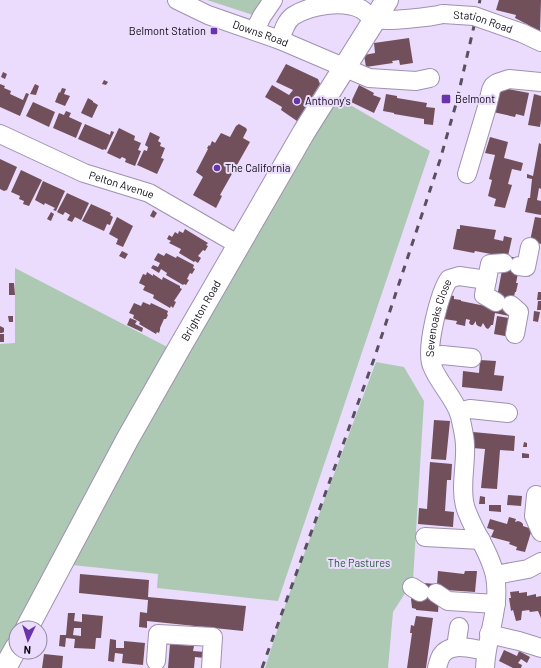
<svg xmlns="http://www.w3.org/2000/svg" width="541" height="668" font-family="Barlow,sans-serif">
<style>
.green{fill:#adc9b4}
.building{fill:#71505c;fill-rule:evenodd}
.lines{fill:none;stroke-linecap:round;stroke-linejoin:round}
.minor-casing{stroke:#9f91b0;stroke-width:20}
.major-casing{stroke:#9f91b0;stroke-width:24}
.minor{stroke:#fff;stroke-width:18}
.major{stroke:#fff;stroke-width:22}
.rail{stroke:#585061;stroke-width:3;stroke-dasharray:7 7;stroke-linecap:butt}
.minor-bridge-casing{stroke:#9f91b0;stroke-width:20;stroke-linecap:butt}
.minor-bridge{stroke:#fff;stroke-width:18}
.poi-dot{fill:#6933aa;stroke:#ebdcfd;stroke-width:1.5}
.labels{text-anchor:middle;stroke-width:4;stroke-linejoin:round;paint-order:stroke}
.street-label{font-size:11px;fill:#0e0913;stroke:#ebdcfd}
.poi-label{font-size:11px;fill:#0e0913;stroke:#ebdcfd;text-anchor:start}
.park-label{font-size:11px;fill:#245a37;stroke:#ebdcfd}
</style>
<rect width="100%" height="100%" fill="#ebdcfd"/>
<path class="green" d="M207,0H263L253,15Z
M338,98L430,151L278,601L157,588L158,574L72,565L192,342L329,107Z
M15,268L177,352L27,628H16V648L0,668V344L15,343Z
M376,362L404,367L424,401L413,581L393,612L388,668H265L287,600Z"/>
<path class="building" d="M499,0H541L540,31L515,18L516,15L496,10Z
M409,38L413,63L400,65L399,60L392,61L393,63L366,67L364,55L375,53L374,43Z
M286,64L318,79L320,84L297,121L281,110L282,107L265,97L272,85L289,95L293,90L276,82Z
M3,72L7,74L5,79L1,77Z
M104,80L108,82L106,85L102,84Z
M0,84L5,86L4,88L11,91L10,94L23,100L26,93L29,94L20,116L0,107Z
M35,84L39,86L36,95L30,94Z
M359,85L374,93L373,95L381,98L374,113L351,102Z
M498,87L529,93L524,116L516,114L515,117L493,112Z
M62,88L66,89L64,94L70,96L65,106L55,102L59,92L60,93Z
M386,94L397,96V98L427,103L426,107L435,108L433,125L424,124V119L394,114V113L383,111Z
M534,94L541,96V120L540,127L528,125Z
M88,98L93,101V102L98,105L92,118L81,113Z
M33,102L55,112L49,127L26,116Z
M66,111L71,113L69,117L82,123L76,138L53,128L59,113L64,115Z
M85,124L110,135L111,131L114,132L106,150L104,149L103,150L78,139Z
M239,124L246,128L247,130L243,138L250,142L220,195L222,196L216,208L193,195L203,177L196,172L208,149L207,148L209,145L210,146L212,141L215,143L221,133L230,137L236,126Z
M119,128L135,136L134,140L141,143L138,150L141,151L135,166L125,162L126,159L122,157L120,159L107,153Z
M150,132L160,137L158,141L161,143L160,146L165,148L161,158L164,159L157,174L137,165L144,150L147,151L148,147L145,145Z
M490,137L508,142L504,158L523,163L521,171L512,169L508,184L512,185L505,208L494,206L496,199L488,196L492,180L489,179L495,155L485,153Z
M539,143L541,144V189L539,188L537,200L541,201V215L525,212L528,198H530L532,179L527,178V174L533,176Z
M0,159L17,167L7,190L4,191L0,189Z
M21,170L42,180L29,206L23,204L24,201L19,199L20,196L11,192Z
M43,181L65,191L56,211L53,210L55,208L45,203L44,205L35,200Z
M67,193L89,203L81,220L75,217L72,222L67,220L70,215L65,212L63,215L57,212Z
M91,204L111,213L110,215L113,217L110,225L107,224L104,231L82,221Z
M153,210L157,213L154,218L150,216Z
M51,212L54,214L51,221L47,219Z
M117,217L133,226L123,247L116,244L118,239L109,234Z
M535,217L541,218V244L530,241Z
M460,225L496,230L494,239L503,241L504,236L512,238L508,256L521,259L516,283H518L516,292H515L513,301H512L509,316L495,313L493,325H491L490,327L488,329L486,328L483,323L481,327L478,326L476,324V321L473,325H471L469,323L470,320L466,319L465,326L456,324L457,321L444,319L448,295L454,296V299L461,300V301L495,308L504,259L491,256V254L475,251L474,253L453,249L457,229H460Z
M185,229L208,243L206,245L208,246L205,251L203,250L198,256L201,258L198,263L195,261L194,262L179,253L181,249L169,243L171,241L167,239L169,235L172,237L175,232L178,234L179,231L183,233Z
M122,251L128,254L125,259L119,256Z
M158,253L164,256L166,253L176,258L177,256L194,265L193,268L195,269L192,274L190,273L187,279L189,280L186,285L184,284L183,285L166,275L167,273L161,269L159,273L151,268L153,265L158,267L160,263L154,260Z
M147,272L153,276V274L162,280L163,277L180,286V288L182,289L174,301L176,302L173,308L171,306L170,308L153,298L154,295L143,290L145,286L139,283L143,274L146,275Z
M9,283H14L15,295H9Z
M538,292H541V300H537Z
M538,301H541V310H537Z
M143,302L150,305L151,303L168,311L167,314L168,315L166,319H164L160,328V330L159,333L157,332L156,334L139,324L140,322L133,318L134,315L129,313L134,303L141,306Z
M534,311L540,312L538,322L533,321Z
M8,316H13V322H9Z
M497,316L509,318L505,336L494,334Z
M130,318L137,321L135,324L143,328L142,332L127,325Z
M0,326L4,328V332L2,333H0Z
M0,334H4V342H0Z
M480,360L496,361L494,375L504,376L502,391L462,387L463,371L479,373Z
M434,420L450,421L446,460L431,459Z
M473,432L515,436L514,451L500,450L497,489L481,488L485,449L472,448Z
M524,442L527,443V447H523Z
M522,453L529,454V458H522Z
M430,462L452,464L451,480H447L445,511L454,512L453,527L418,524L419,508L427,509Z
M508,495L522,496L521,506L507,505Z
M480,496L485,497V504H479Z
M489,505H501V512L489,511Z
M509,517L516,519L515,522L518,521L521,522L523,524V526L532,529L525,552L516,550L517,547L509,544L510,542L491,537L494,530L487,528L490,519L507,524Z
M438,571L464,574L465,571H477L475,592L445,590L439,599L438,612L416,610V609L412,608L411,599L413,597L422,598L423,583L437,584Z
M80,574L149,580L148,597L246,606L243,631L147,621V628L139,627L140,612L147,613L148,600L79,593Z
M519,591V593L527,592V596L536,594V597L541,596V618L538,611L530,612L529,610L522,611L521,620L516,621L513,610L511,611L509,598H511L510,592Z
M68,613H75L74,621L82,622V614L103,616L101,638H96L95,649L74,648L75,639L66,638L65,647L59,646L60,635H66ZM74,628H81V636L73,635Z
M416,616L433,618L426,668H407L412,633H410L411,625L414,626Z
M110,639L116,640V648H124V641L145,643L143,665L122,663L123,654L115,653L114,662L108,661Z
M170,644L194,646L193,651L205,652V658L195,657L194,668H168Z
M504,650L517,656L519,651L530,657L527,663L521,659L518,663L522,665L521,668H513L499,661Z
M44,654L63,656L62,668H42Z"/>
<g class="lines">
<g class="minor-casing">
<g id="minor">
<path id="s1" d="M177,0L208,15L280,40L369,78L416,81L430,78"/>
<path d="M255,30L262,16L273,0"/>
<path d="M522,33L541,42"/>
<path d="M280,40C283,31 286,21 293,16C310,5 342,0 361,9C366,12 370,18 376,19C386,22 431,17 443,14"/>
<path id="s2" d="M0,134L84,173L149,193L239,245"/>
<path d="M467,174L487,107L491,90L493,86L497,83L509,79L541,82"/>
<path d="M519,266L526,267L530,247"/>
<path d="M496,302L484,295L490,264L504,263"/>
<path d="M511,305L519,312L515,334"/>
<path d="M431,358L442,355L472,358"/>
<path d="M459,412L470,409L508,413"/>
<path d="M536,495L534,516L541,532"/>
<path d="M425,537L481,540"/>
<path d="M495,575L528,569L541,562"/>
<path d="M412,587L420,592"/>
<path d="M436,593L448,601L496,604"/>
<path d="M489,634L519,641L541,648"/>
<path d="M456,647L459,627"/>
<path d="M156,661L158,634L213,637L211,668"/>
<path d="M437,668C438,664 439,660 441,656C450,641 472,649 486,651"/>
<path id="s3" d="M485,668C486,637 501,607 495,576C490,551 472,530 465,506C460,487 466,466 465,446C465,436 462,426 460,416C455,398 439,384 432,366C425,350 439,294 449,279L459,276L487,280"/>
</g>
</g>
<g class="major-casing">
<g id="major">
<path id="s4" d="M27,628L127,440L177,352L304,132L387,0"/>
<path d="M5,668L16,648"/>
</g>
</g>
<use href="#minor" class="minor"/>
<use href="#major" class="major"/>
<path class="rail" d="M262,668L374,359L440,160L456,104L480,0"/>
<g class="minor-bridge-casing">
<g id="minor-bridge">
<path id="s5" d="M443,14L474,16L522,33"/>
</g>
</g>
<use href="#minor-bridge" class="minor-bridge"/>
</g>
<g class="poi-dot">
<rect x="210" y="27" width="8" height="8" rx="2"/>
<rect x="441" y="94" width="10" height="10" rx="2"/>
<circle cx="297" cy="101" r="4"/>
<circle cx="217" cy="168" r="4"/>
</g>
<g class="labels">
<g class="street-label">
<text dy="4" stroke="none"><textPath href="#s5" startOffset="41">Station Road</textPath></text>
<text dy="4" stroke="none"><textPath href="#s1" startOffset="90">Downs Road</textPath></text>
<text dy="4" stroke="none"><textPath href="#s2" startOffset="132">Pelton Avenue</textPath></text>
<text dy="4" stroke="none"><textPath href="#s4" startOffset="362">Brighton Road</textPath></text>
<text dy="4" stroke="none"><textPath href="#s3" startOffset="367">Sevenoaks Close</textPath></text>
</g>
<g class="poi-label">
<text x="206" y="35" text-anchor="end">Belmont Station</text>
<text x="455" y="103">Belmont</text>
<text x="305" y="105">Anthony's</text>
<text x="225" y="172">The California</text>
</g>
<g class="park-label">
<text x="359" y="567">The Pastures</text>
</g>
</g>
<g transform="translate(28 640) rotate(184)"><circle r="19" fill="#ebdcfd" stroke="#93889f"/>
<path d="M0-3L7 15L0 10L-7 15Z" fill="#6933aa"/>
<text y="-6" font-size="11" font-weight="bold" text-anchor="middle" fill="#0e0913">N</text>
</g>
</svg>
